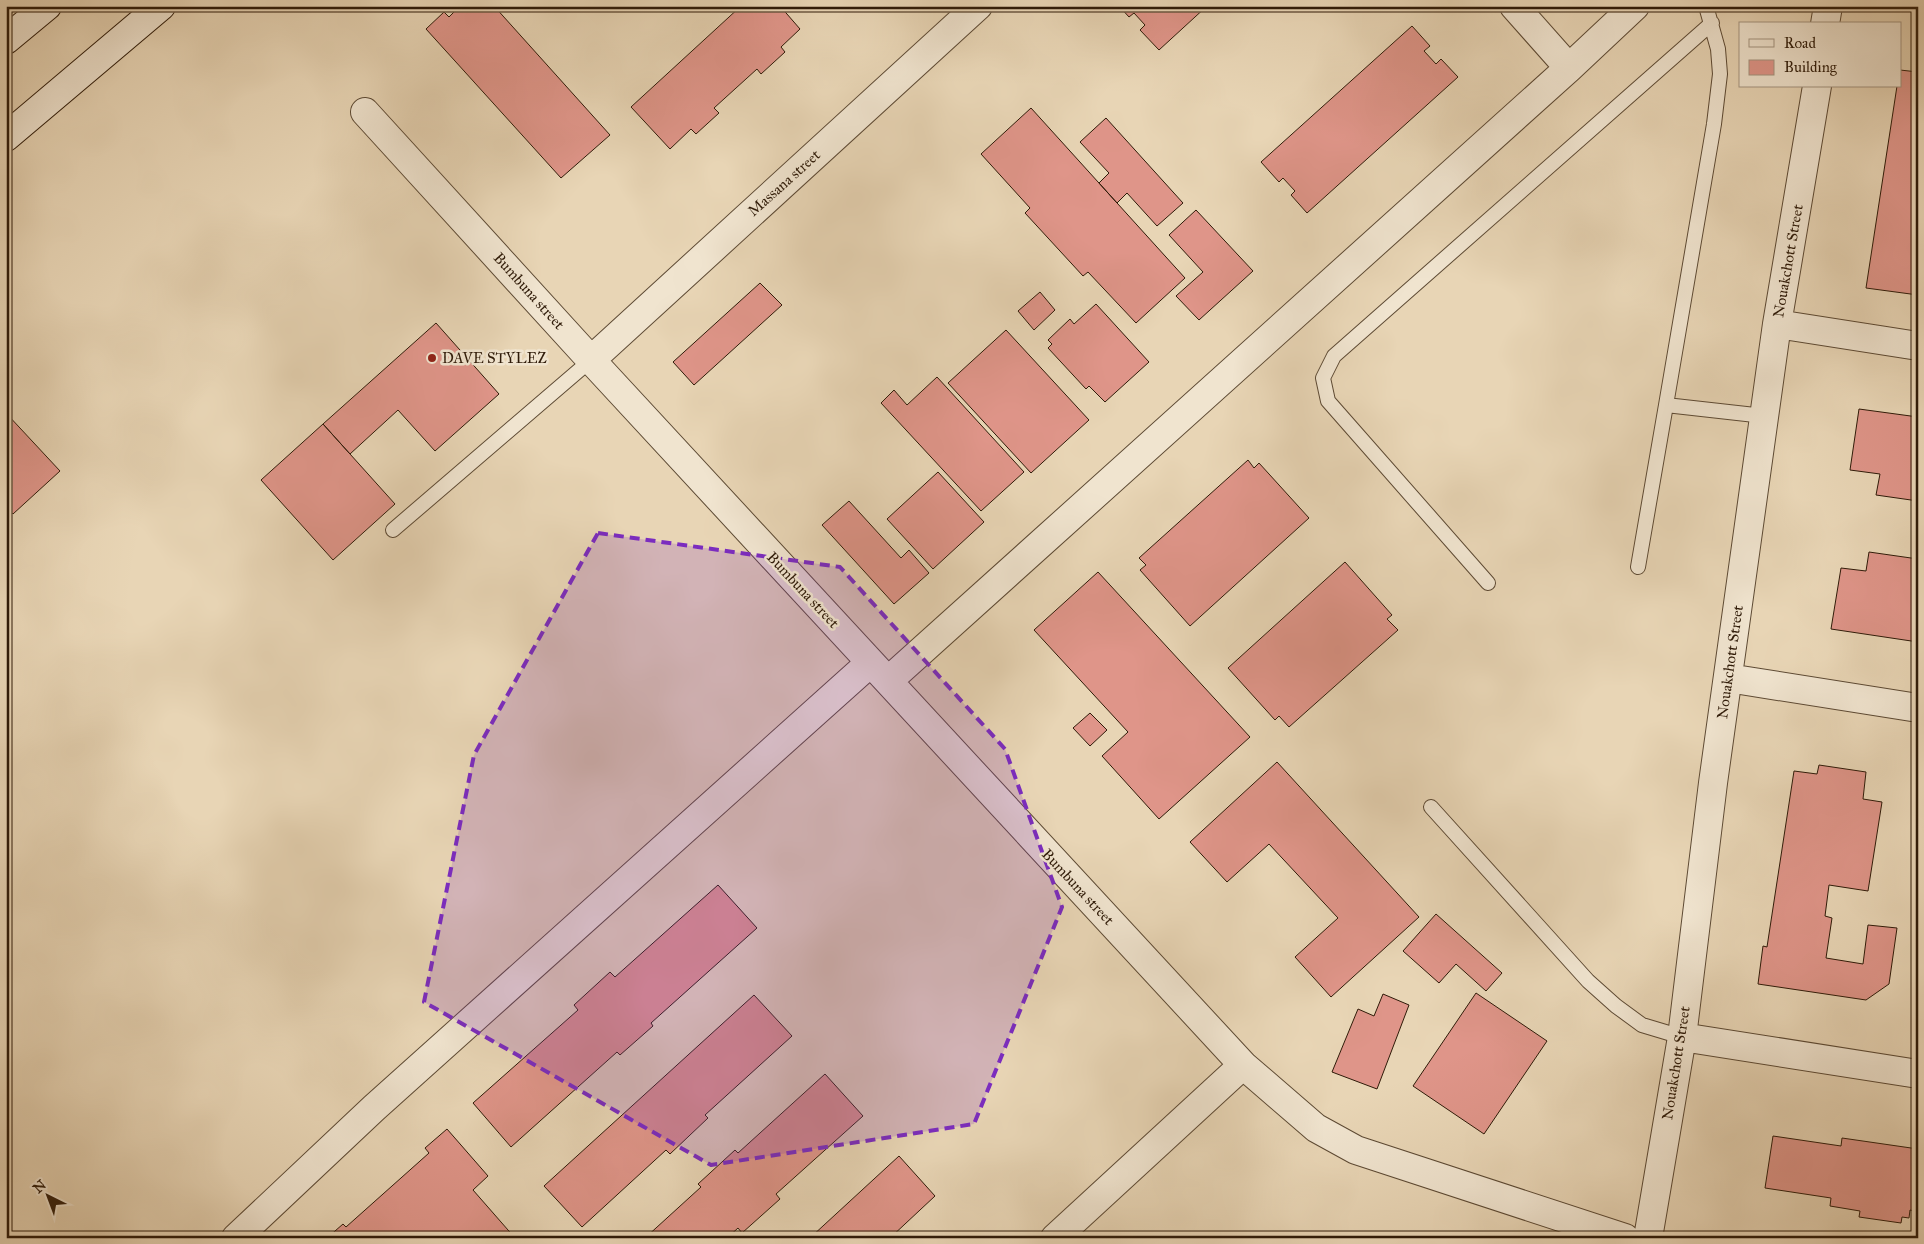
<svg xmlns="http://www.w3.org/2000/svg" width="1924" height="1244" font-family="'IM FELL Great Primer',serif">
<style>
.building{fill:#df9589;stroke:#2f1b09}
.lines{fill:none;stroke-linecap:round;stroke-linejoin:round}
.service-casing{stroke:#5d4a34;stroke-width:16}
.minor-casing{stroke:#5d4a34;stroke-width:30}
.secondary-casing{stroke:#2f1b09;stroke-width:30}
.service{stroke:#f0e4cf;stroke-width:14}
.minor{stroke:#f0e4cf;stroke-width:28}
.secondary{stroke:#f0e4cf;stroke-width:28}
.marked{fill:#7b2cbf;fill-opacity:0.2;stroke:#7b2cbf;stroke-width:4;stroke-dasharray:10 6;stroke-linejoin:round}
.poi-dot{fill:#8f2418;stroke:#f0e4cf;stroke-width:2}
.labels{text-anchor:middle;stroke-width:5;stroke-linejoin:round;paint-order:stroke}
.street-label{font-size:15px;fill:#2f1b09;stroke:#f0e4cf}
.poi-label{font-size:15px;fill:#2f1b09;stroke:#f0e4cf;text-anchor:start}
</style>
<rect width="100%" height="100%" fill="#e8d5b5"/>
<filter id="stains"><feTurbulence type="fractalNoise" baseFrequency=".004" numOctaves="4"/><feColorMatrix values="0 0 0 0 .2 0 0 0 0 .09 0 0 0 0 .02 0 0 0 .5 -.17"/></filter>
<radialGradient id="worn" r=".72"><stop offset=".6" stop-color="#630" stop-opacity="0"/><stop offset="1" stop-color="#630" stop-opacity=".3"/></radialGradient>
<path class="building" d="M460,6H494L610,135L561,178L426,29L444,12L449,17Z
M741,6H780L800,29L781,47L785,52L761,74L757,69L714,108L719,113L696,134L691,129L670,149L631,107Z
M1119,6H1207L1159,50L1140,30L1145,25L1134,13L1129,17Z
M1412,26L1430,46L1424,51L1436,64L1441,59L1458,77L1307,213L1291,195L1295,191L1283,178L1279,182L1261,162Z
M1900,70L1918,72V295L1866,288L1897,86H1900Z
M1031,108L1185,278L1136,323L1088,272L1083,276L1025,213L1030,208L981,154Z
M1106,118L1183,203L1157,226L1127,193L1117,203L1099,183L1109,173L1080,142Z
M1196,210L1253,271L1199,320L1176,296L1203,272L1169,235Z
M760,283L782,305L694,385L673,362Z
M1040,292L1055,310L1034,330L1018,311Z
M1096,304L1149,362L1105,402L1089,386L1086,389L1048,348L1052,344L1048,340L1070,319L1074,324Z
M436,323L499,394L435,451L398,410L350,454L323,424Z
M1006,330L1089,420L1031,473L948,383Z
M937,377L1024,472L981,511L881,403L894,390L907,405Z
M1859,409L1918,417V501L1876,495L1880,474L1850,470Z
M6,413L60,471L13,514L6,507Z
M323,424L395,504L333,560L261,480Z
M1248,460L1254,468L1259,463L1309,518L1190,626L1140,570L1146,565L1139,558Z
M938,472L984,522L933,569L887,519Z
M849,501L901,558L909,550L929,573L894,604L822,525Z
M1869,552L1918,559V642L1831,629L1841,568L1866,571Z
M1345,562L1392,615L1387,619L1398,630L1289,727L1279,716L1275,720L1228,668Z
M1098,572L1250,737L1159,819L1102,756L1128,732L1034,630Z
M1090,713L1107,730L1090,746L1073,728Z
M1277,762L1419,917L1331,997L1295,957L1338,918L1269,844L1227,882L1190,842Z
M1819,765L1866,772L1863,799L1882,802L1868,891L1829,885L1825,916L1832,918L1826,958L1863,964L1868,925L1897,928L1889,984L1866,1000L1758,984L1763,946L1767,947L1794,771L1817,774Z
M718,885L757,928L651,1023L653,1026L620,1055L617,1052L511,1147L473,1103L578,1010L574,1005L610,972L615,977Z
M1436,914L1502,973L1486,991L1456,964L1439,983L1403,951Z
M1476,993L1547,1041L1484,1134L1413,1086Z
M1383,994L1409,1005L1377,1089L1332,1072L1358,1009L1374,1016Z
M754,995L792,1036L705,1115L708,1118L670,1154L666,1150L582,1227L544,1186Z
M825,1074L863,1116L776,1194L780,1199L742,1233L738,1228L727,1238H645L701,1187L698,1184L735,1150L738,1153Z
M447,1129L488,1176L473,1190L515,1238H327L343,1224L346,1227L429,1153L425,1148Z
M1773,1136L1841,1146L1842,1138L1918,1149V1212L1910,1210L1909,1218L1902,1217L1901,1223L1859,1217L1860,1211L1830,1206L1831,1198L1765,1188Z
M899,1156L935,1196L890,1238H803L808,1234L811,1237Z"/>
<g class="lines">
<g class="service-casing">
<path id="service" d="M1706,6L1718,49L1720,74L1714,124L1666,405L1764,416
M393,530L591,360
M1638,567L1666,405
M1488,583L1328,401L1323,378L1334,356L1712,23
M1431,807L1588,981L1616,1006L1642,1025L1682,1037"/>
</g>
<g class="minor-casing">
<path id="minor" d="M1514,6L1569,68
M1825,24L1828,6
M365,112L591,360L1243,1065
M1777,324L1918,346
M591,360L978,6
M1728,678L1918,708
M888,681L1569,68L1635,6
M1682,1037L1918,1074
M236,1238L374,1108L870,663
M1055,1238L1243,1065L1316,1128L1356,1150L1625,1238
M1648,1238L1682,1037L1713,783L1777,324L1817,86"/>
</g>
<g class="secondary-casing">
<path id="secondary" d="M6,40L47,6
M6,137L161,6"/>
</g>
<use href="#service" class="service"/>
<use href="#minor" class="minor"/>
<use href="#secondary" class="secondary"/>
</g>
<path class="marked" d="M598,533L840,567L1005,749L1062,907L974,1124L711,1165L424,1002L474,755Z"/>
<circle class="poi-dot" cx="432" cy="358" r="5"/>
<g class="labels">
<g class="street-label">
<text transform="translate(784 183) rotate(-42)" y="5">Massana street</text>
<text transform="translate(1788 261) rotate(-80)" y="5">Nouakchott Street</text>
<text transform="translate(529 291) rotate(48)" y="5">Bumbuna street</text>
<text transform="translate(803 590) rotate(47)" y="5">Bumbuna street</text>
<text transform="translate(1730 662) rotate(-82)" y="5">Nouakchott Street</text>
<text transform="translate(1078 887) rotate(47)" y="5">Bumbuna street</text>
<text transform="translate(1676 1063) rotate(-81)" y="5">Nouakchott Street</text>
</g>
<g class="poi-label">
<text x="442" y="363">DAVE STYLEZ</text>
</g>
</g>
<rect width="1924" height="1244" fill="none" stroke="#e8d5b5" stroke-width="25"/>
<rect x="8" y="8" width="1909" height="1229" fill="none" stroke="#2f1b09" stroke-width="2.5"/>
<rect x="12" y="12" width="1899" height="1219" fill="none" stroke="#2f1b09"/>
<rect x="1739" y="22" width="162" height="65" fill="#f0e4cf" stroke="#a39480"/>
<rect x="1749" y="39" width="25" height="8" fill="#f0e4cf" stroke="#a39480"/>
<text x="1784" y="48" font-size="15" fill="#2f1b09">Road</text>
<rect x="1749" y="60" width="25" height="15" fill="#df9589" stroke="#a39480"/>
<text x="1784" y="72" font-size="15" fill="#2f1b09">Building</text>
<g transform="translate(48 1196) rotate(318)" stroke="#f0e4cf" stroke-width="4" paint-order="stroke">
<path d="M0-4L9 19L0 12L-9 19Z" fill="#2f1b09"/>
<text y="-8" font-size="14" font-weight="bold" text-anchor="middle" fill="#2f1b09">N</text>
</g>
<rect width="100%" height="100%" filter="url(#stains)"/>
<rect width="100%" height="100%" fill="url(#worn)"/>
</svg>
